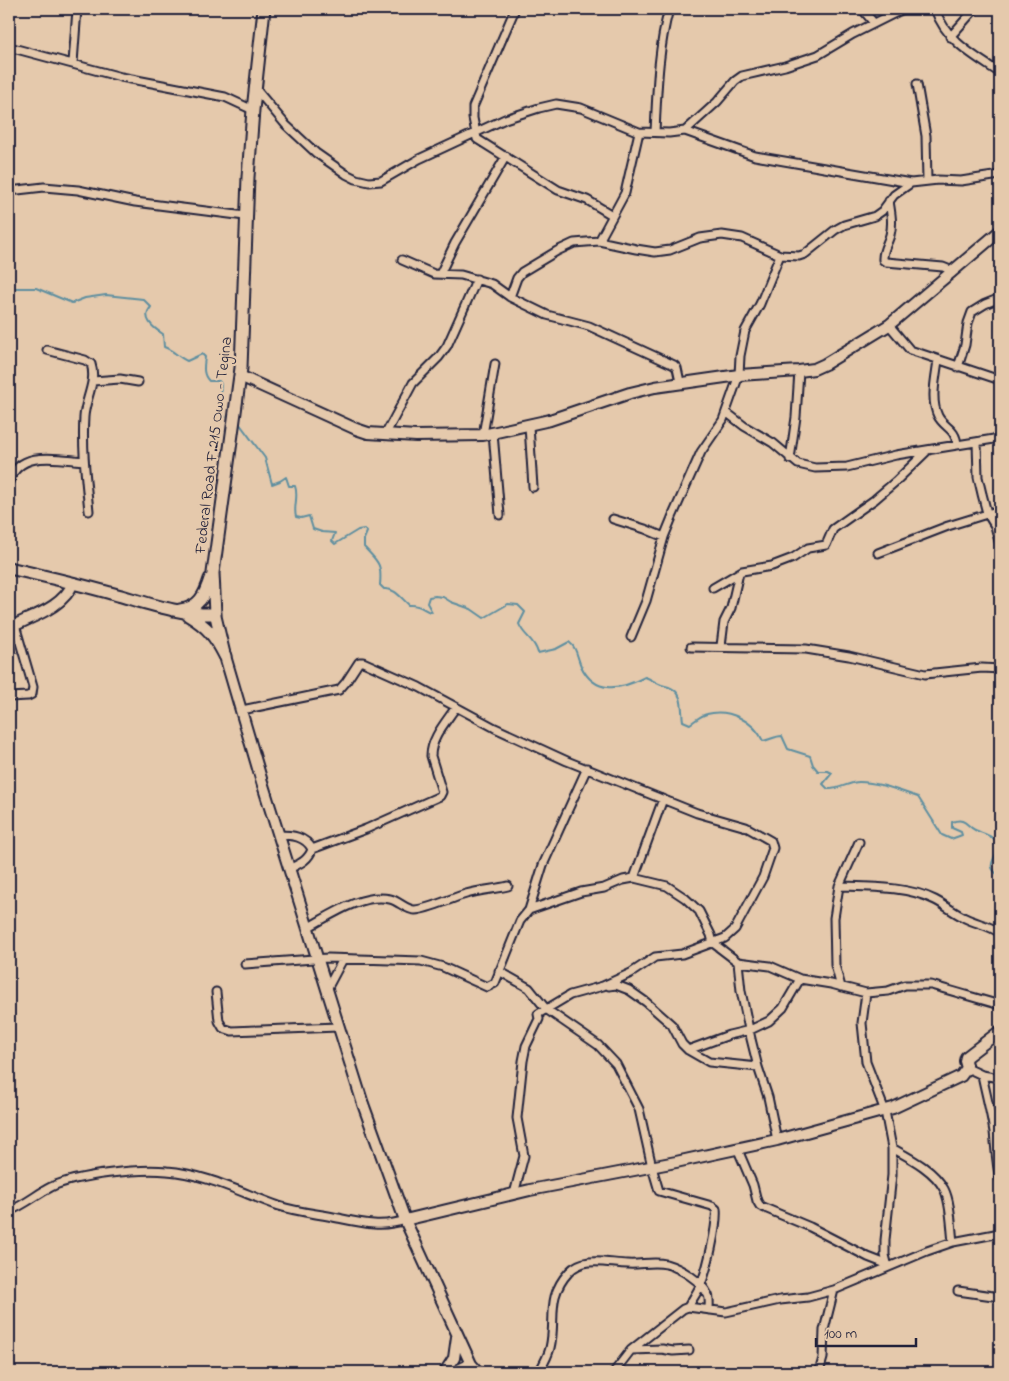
<svg xmlns="http://www.w3.org/2000/svg" width="1009" height="1381" font-family="'Indie Flower',sans-serif">
<style>
.lines{fill:none;stroke-linecap:round;stroke-linejoin:round}
.stream{stroke:#5f8fa0;stroke-width:2}
.street-casing{stroke:#22223b;stroke-width:11}
.secondary-casing{stroke:#22223b;stroke-width:14}
.primary-casing{stroke:#22223b;stroke-width:15}
.street{stroke:#e5c9ac;stroke-width:7}
.secondary{stroke:#e5c9ac;stroke-width:10}
.primary{stroke:#e5c9ac;stroke-width:11}
.labels{text-anchor:middle;stroke-width:4.5;stroke-linejoin:round;paint-order:stroke}
.street-label{font-size:16px;fill:#22223b;stroke:#e5c9ac}
</style>
<rect width="100%" height="100%" fill="#e5c9ac"/>
<filter id="ink" filterUnits="userSpaceOnUse"><feTurbulence type="fractalNoise" baseFrequency=".02" numOctaves="2"/><feDisplacementMap in="SourceGraphic" scale="10" xChannelSelector="R" yChannelSelector="G"/><feConvolveMatrix kernelMatrix="1 2 1 2 8 2 1 2 1" color-interpolation-filters="sRGB"/></filter>
<g filter="url(#ink)">
<g class="lines">
<path class="stream" d="M9,288H36L72,303L85,298L106,295L143,299L151,307C141,318 153,328 163,334L164,347C173,350 178,357 187,361L202,354L205,357C204,366 202,374 209,381H219L221,384L219,410L225,417
M239,423L265,458L272,484L280,481L286,477L289,486H295C299,497 293,506 296,517L301,518L309,516L313,529L322,532L335,533L332,541L335,544L358,530L364,529L367,532L364,539V547C378,562 382,563 380,585L384,589C395,588 401,598 409,605C423,604 424,612 432,612L427,603L429,597L435,596L443,597L451,602L471,609L484,618L508,604L518,605L525,612L519,624C524,637 534,638 538,653L556,649L569,642C577,648 577,657 581,666C595,695 620,690 645,677C651,679 654,682 659,684C663,686 668,686 671,688C684,694 681,709 683,721L690,724C695,721 701,715 707,714C729,708 754,721 763,741C770,740 775,736 782,736L788,749L810,756L813,765L818,771H828L832,773L823,784L828,789C839,790 849,782 859,782C878,782 900,791 918,797L942,835L951,839L962,835L961,832L952,828V822C966,817 966,826 975,830C983,834 995,835 997,846C999,858 982,865 1000,876
M1000,884L997,886L1000,889"/>
<g class="street-casing">
<path id="street" d="M515,9L473,107V118L477,139L558,190L587,200L612,215
M862,9L874,23
M935,9C946,41 973,55 1000,73
M950,37L975,9
M9,47L121,77L225,97L253,110
M73,63L77,9
M917,84L926,136L927,181
M255,88L286,125L316,153L346,174L356,179L369,182L381,181L419,159L505,119L539,108L556,104L581,108L639,132L669,133L685,131L717,102L735,81L742,76L785,66L818,55L853,34L903,9
M685,131L755,156L911,183L938,180L961,181L1000,175
M655,132C657,91 658,49 669,9
M9,191L44,187L78,190L135,202L245,216
M889,201C891,213 893,224 890,235C888,243 882,251 883,260L886,262L943,267L948,269L952,273
M599,241L625,193L639,132
M402,260L434,274L461,275L492,284L510,297L547,315L589,326L674,365L677,368L680,382
M440,274L455,243L506,156
M510,297L517,278L522,272L557,251L574,243L599,241L636,249L655,252L670,250L700,238L722,235L742,238L780,255L799,256L805,254L835,230L844,225L875,216L882,211L894,195L911,183
M889,325L910,350L1000,380
M47,350L85,360L91,364C97,382 85,399 84,417C82,449 86,480 89,511
M938,360C936,377 930,400 938,416C944,428 956,428 957,445
M958,367L965,345L968,323L972,312L985,304L1000,298
M93,381L120,379L138,382
M726,412L744,426L773,443L798,464L815,468L847,467L896,455L1000,438
M529,426L533,487
M493,433L500,515
M385,435L413,383L439,357L447,346L477,279
M483,435L495,364
M977,442L978,477L982,494L987,513L995,526L1000,545
M790,459L796,417L799,371
M9,482C19,449 58,459 84,461
M613,519L645,529L664,537
M878,553L948,526L1000,510
M713,588L742,571L772,566L793,558L808,548L826,545L833,529L874,500L895,482L927,451
M631,637L646,601L664,537L673,515L701,452L723,420L739,375L740,356L745,331L760,304L780,255
M721,646L724,622L731,608L739,573
M691,647L806,649L849,656L925,674L982,668L1000,669
M9,697L28,696L32,694L33,687L15,625
M242,710L339,690L346,682L359,662H363L419,687L495,728L567,761L697,813L746,827L771,841L773,848L763,877L735,929L725,938L682,954L655,957L631,973L603,986L570,995L538,1014L539,1019L526,1046L523,1061L517,1118L524,1156L514,1194
M278,835C292,835 305,836 312,849C309,860 299,864 289,869
M312,849L366,829L440,796L442,792L431,756C431,738 446,722 456,707
M634,878L663,799
M839,886C868,887 908,886 935,900C945,905 954,913 965,918C977,924 989,925 1000,933
M529,910L581,892L604,888L623,880L634,878L667,886L685,898L699,911L711,935L713,943L738,962L770,966L800,979L831,984L866,993L888,991L905,985H931L1000,1005
M307,928C331,915 362,893 390,899C399,901 406,910 415,910C430,909 451,898 466,894C480,890 495,889 508,886
M738,962L741,991L751,1039L758,1067L768,1097L777,1140
M245,964L328,958L421,961L443,967L487,987L495,983L520,921L529,910L543,865L587,768
M499,971L529,988L546,1009L598,1045L616,1064L639,1109L652,1167L659,1191L712,1206L716,1209C718,1223 707,1272 700,1286C697,1293 692,1300 688,1307
M609,986L616,985L629,990L646,1002L672,1025L682,1044L688,1050L709,1062L758,1067
M841,987L835,965L834,918L839,886L859,842
M327,989L343,959
M216,992L219,1021L223,1028L232,1031L338,1027
M866,993L862,1023L866,1062L885,1111L892,1148V1175L885,1240V1255L888,1267
M688,1050L729,1035L750,1030L769,1021L783,1008L800,979
M967,1068L982,1075L1000,1078
M982,1075C986,1094 991,1113 994,1132C996,1149 996,1162 1000,1179
M892,1148C910,1158 934,1170 944,1189C951,1202 951,1227 953,1242
M738,1150L753,1185L757,1201L760,1206L810,1227L868,1257L886,1264
M9,1211C25,1205 37,1194 51,1187C76,1175 140,1168 167,1171C206,1174 242,1193 279,1206C298,1212 319,1214 338,1218C362,1223 382,1228 405,1220
M958,1291L1000,1297
M632,1350L662,1349L673,1351L689,1350
M539,1372C543,1365 548,1356 550,1348C557,1319 545,1298 569,1272C584,1255 609,1264 628,1264C640,1265 653,1261 666,1264C680,1268 702,1281 708,1295C710,1299 709,1305 709,1310
M614,1372L631,1350L683,1309L688,1307L726,1312L780,1300L808,1297L834,1290L927,1251L953,1242L1000,1233
M819,1372L823,1358L824,1330L834,1290"/>
</g>
<g class="secondary-casing">
<path id="secondary" d="M240,376L356,429L368,433L416,436L483,435L550,420L630,393L655,387L739,375L799,371L814,369L825,364L889,325L1000,231
M215,614L225,656L262,782L363,1104L405,1220L471,1364L478,1372
M9,626L15,625C36,615 64,606 73,583
M405,1220L530,1190L676,1162L777,1140L893,1108L961,1076L967,1068L965,1061L966,1057L1000,1031
M445,1372L454,1358L457,1337
M454,1372L471,1364"/>
</g>
<g class="primary-casing">
<path id="primary" d="M9,568C44,576 79,584 114,594C147,603 180,615 215,614L213,573L241,368L248,177L253,110L264,9
M180,610C199,608 205,595 210,579
M188,615C208,627 215,636 225,656"/>
</g>
<use href="#street" class="street"/>
<use href="#secondary" class="secondary"/>
<use href="#primary" class="primary"/>
</g>
</g>
<g class="labels">
<g class="street-label">
<text transform="translate(212 445) rotate(-83)" y="6">Federal Road F.215 Owo - Tegina</text>
</g>
</g>
<rect width="1009" height="1381" fill="none" stroke="#e5c9ac" stroke-width="30"/>
<rect x="15" y="15" width="979" height="1351" fill="none" stroke="#22223b" stroke-width="2" filter="url(#ink)"/>
<path d="M816 1338v8h100v-8" fill="none" stroke="#22223b" stroke-width="2.5"/>
<text x="824" y="1338" font-size="15" fill="#22223b" stroke="#e5c9ac" stroke-width="4" paint-order="stroke">100 m</text>
</svg>
